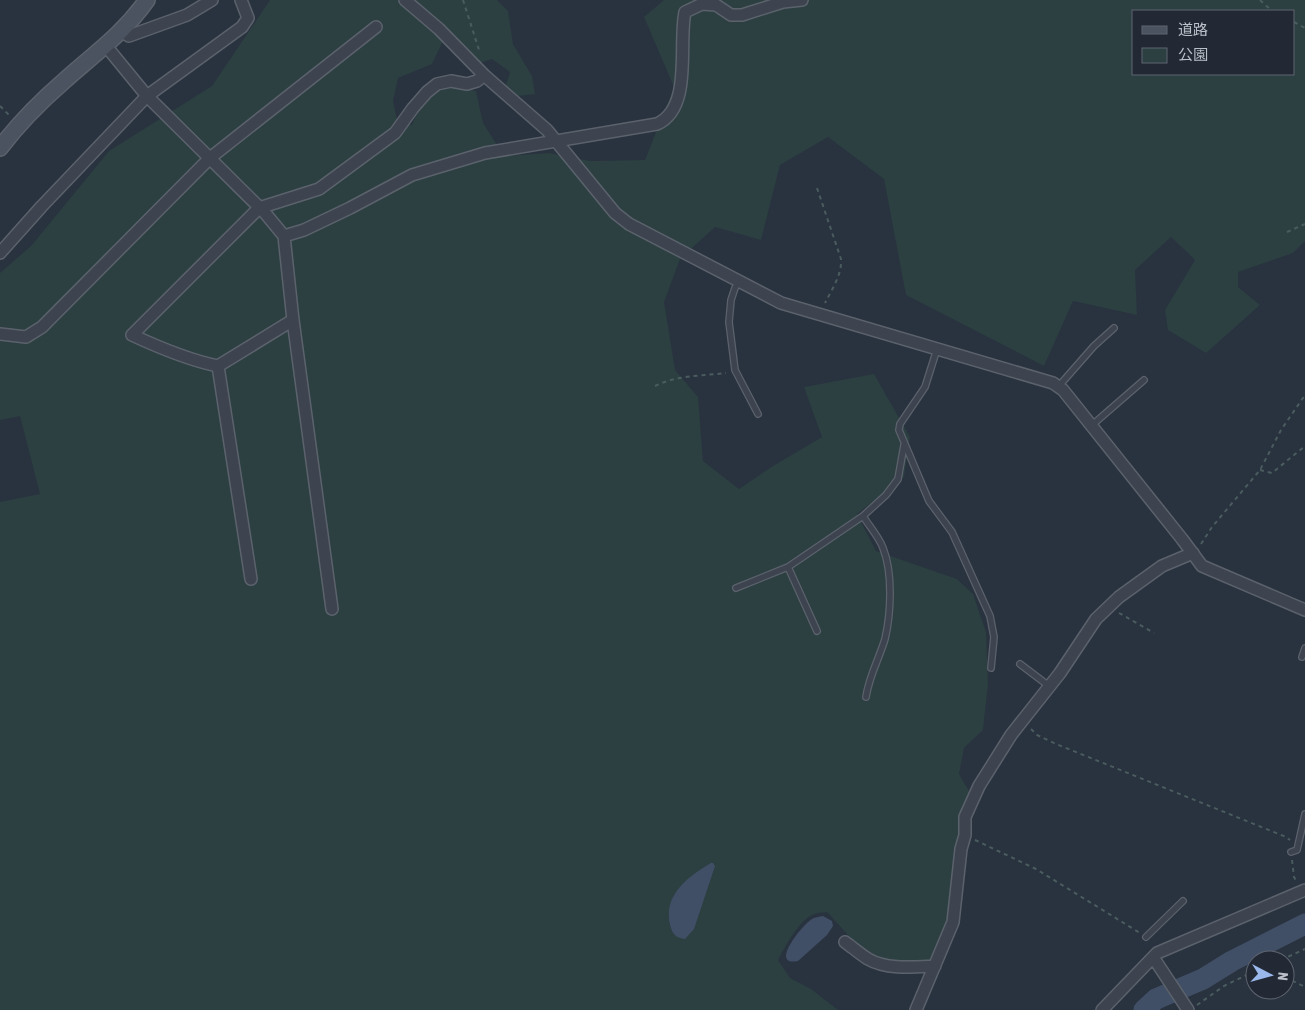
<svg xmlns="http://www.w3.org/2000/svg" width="1305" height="1010" font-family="'Asap Condensed','Noto Sans JP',sans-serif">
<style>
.green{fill:#2c3f41;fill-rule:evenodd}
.water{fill:#414f66}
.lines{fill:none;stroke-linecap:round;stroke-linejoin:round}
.river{stroke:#414f66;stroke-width:21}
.lane-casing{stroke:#5b626c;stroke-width:8}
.street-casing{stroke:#5b626c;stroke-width:14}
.secondary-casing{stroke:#5b626c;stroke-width:18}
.path{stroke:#4b5c5f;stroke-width:2;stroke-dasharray:4 4;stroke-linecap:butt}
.lane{stroke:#3d444f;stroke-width:5.5}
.street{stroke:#3d444f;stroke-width:11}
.secondary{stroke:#4b5361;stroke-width:15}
</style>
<rect width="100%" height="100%" fill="#29323f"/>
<path class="green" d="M270,0H497L508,11L513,44L532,76L535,94L518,96L506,85L510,72L492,59L477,64L451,38L442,43L432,64L398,78L393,101L397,120L412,125C419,108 431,86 452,86C460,86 468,89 476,91L483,123L504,156L549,153L590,161L645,160L674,87L644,17L664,0H1305V241L1293,253L1238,272V287L1260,305L1206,353L1168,330L1165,310L1195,260L1171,237L1135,270L1137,315L1073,301L1044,366L906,295L884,179L828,137L780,165L761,240L715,227L680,259L664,302L675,370L698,397L703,461L739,489L773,466L822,437L804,387L874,374L910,437L904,477L857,514L876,551L957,579L973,594L986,632L988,684L983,730L964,748L959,774L969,791L954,863L951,921L934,963L912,966L869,958L827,912C823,913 818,912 815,914C800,918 785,947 778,960L790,978L811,989L838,1010H0V502L40,494L20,416L0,420V273L31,246L109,151L212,86ZM1134,11H1294V74H1134Z"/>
<path class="water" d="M711,863H713L715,866L694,929L685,939C677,938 673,935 671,928C661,897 687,877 711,863Z
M823,916L832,921L833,926L827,935L798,961C768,967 803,924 812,919C815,917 819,917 823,916Z"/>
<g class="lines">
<path class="river" d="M1144,1010L1156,999L1203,979L1232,961L1305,924"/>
<g class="lane-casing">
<path id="lane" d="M739,281L735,288L731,300L729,322L735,370L758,414
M937,349L925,387L900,424L899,430L929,501L952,532L990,616L994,637L991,668
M1058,387L1094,346L1114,328
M1091,426L1144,380
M863,516C869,526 879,537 883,548C893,573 891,613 885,639C879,659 869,676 866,697
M788,567L817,631
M736,588L788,567L863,516L886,495L898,479L904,445
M1302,657L1305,648
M1020,664L1049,686
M1291,852L1297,850L1305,814
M1146,937L1183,901"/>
</g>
<g class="street-casing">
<path id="street" d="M405,0L439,29L484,75L547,130L615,213L629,224L781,303L1053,383L1063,390L1182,539L1202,566L1305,610
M121,31L129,36L187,15L212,0
M106,46L147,96L265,213L284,236L293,320L332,609
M284,236L304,230L350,208L412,175L485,153L657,124C693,108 678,44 685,12L702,4L716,5L731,15H742L783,2L802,0
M0,253L42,206L147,96L242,27L248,18L241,0
M293,320L218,366C188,360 160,348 132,335L259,208L319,189L395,133L413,108L427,92L437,84L451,81L467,84L477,81L484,75
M0,334L26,337L42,327L210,158L376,27
M218,366L251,579
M845,942C852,947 860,954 868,959C887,970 914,967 935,966
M1155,960L1188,1010
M916,1010L953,922L961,849L965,835V817L979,786L1011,735L1060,673L1096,619L1119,597L1162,566L1193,553
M1102,1010L1157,953L1305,890"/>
</g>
<g class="secondary-casing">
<path id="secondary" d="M0,148C19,123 41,101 64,81C94,54 123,34 147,0"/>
</g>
<path class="path" d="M463,0L480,53
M1260,0L1272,11
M1294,22L1305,28
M0,106L10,116
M817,188L841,259C842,275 832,289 825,303
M1287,232L1305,224
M655,386C677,375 702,376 726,373
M1260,470L1272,473L1305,446
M1201,544L1212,527L1260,470L1281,430L1305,395
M1119,613L1154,633
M1031,729L1037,735L1056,744L1286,837L1290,840
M975,840L1036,869L1140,933
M1292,860L1294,877L1297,882
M1281,960L1305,949
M1285,977L1305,987
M1197,1005L1224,986L1255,971"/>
<use href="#lane" class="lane"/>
<use href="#street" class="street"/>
<use href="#secondary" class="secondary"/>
</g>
<rect x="1132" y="10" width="162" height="65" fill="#222934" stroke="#5f6570"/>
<rect x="1142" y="26" width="25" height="8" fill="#4b5361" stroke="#5f6570"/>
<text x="1178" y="35" font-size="15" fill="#babfc9">道路</text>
<rect x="1142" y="48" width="25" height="15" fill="#2c3f41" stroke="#5f6570"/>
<text x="1178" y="60" font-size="15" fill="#babfc9">公園</text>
<g transform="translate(1270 975) rotate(96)"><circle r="24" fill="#222934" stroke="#5f6570"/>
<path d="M0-4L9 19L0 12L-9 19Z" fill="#9bb8ed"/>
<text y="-8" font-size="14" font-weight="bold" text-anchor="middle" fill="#babfc9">N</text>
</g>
</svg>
